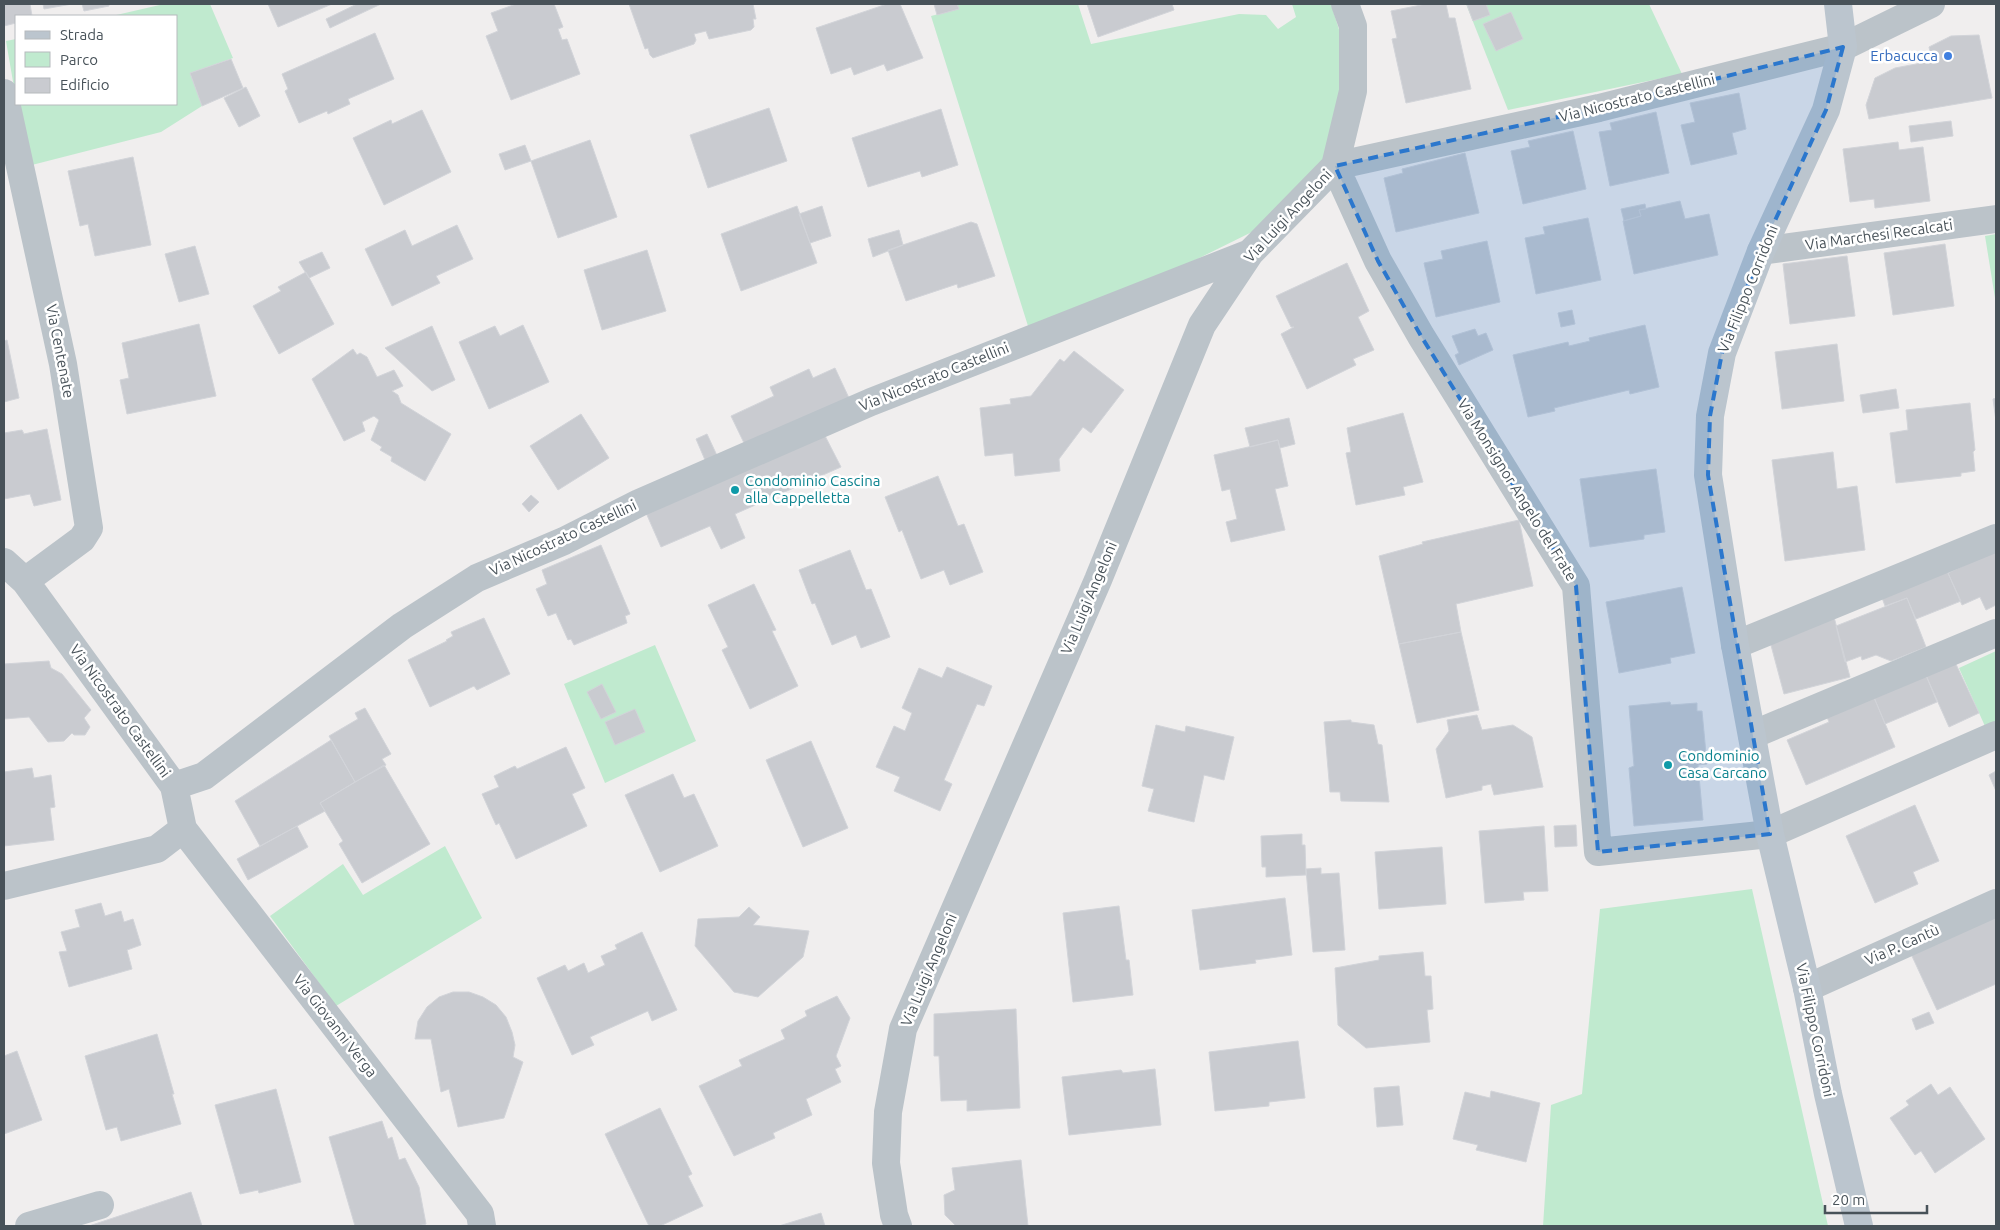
<svg xmlns="http://www.w3.org/2000/svg" width="2000" height="1230" font-family="Ubuntu,sans-serif">
<style>
.green{fill:#c0eacf}
.building{fill:#c9cbd0;stroke:#d2d4d9}
.lines{fill:none;stroke-linecap:round;stroke-linejoin:round}
.street{stroke:#bbc3c9;stroke-width:28}
.secondary{stroke:#bbc5ce;stroke-width:28}
.marked{fill:#2b77cd;fill-opacity:0.2;stroke:#2b77cd;stroke-width:4;stroke-dasharray:10 6;stroke-linejoin:round}
.shop-dot{fill:#3f7fe0;stroke:#fff;stroke-width:2}
.culture-dot{fill:#0f9aa8;stroke:#fff;stroke-width:2}
.labels{text-anchor:middle;stroke-width:5;stroke-linejoin:round;paint-order:stroke}
.shop-label{font-size:15px;fill:#366cbe;stroke:#fff;text-anchor:end}
.street-label{font-size:15px;fill:#485259;stroke:#fff}
.culture-label{font-size:15px;fill:#0d838f;stroke:#fff;text-anchor:start}
</style>
<rect width="100%" height="100%" fill="#f0eeee"/>
<path class="green" d="M164,4H210L233,58L190,73L202,106L161,132L28,166L17,104H176V16H112Z
M957,4H1078L1091,44L1239,14L1266,15L1278,29L1296,17L1292,4H1331L1342,39L1341,118L1321,167L1258,229L1171,272L1028,326L931,16L958,9Z
M1466,4H1649L1682,74L1508,110Z
M16,39V99L6,41Z
M1996,234V304L1985,236Z
M655,645L696,741L605,783L564,684Z
M1996,651V729L1988,733L1959,668Z
M445,846L482,918L336,1006L270,916L343,864L363,895Z
M1752,889L1828,1226H1543L1551,1105L1582,1094L1600,909Z"/>
<path class="building" d="M4,4H30L32,16H16V23L4,26Z
M43,4H72L44,9Z
M82,4H109V6L84,11Z
M268,4H332L278,27Z
M357,4H381L330,28L326,19Z
M516,4H554L563,27L558,29L562,40L567,39L580,74L511,100L486,36L498,31L491,13Z
M629,4H753L756,19H753L754,27L751,30L709,39L706,31L694,34L696,40L694,44L653,58L650,55L648,48L645,49Z
M887,4H900L923,58L887,71L884,64L854,75L851,67L831,74L816,28Z
M934,4H957L959,9L937,15Z
M1087,4H1172L1174,10L1098,37Z
M1426,4H1446L1449,18H1455L1471,89L1406,103L1392,39L1397,38L1391,11Z
M1469,4H1486L1490,15L1473,21L1467,5Z
M1511,12L1523,39L1496,51L1483,24Z
M375,33L394,79L348,99L350,104L328,114L327,111L299,123L285,91L288,89L282,74Z
M1979,35L1992,98L1869,119L1866,105L1875,78L1895,68L1932,61L1929,47L1951,36Z
M231,59L243,88L202,106L190,73Z
M246,87L260,116L239,127L224,98Z
M1739,93L1746,129L1732,133L1737,154L1691,165L1681,125L1695,122L1690,103Z
M769,108L787,161L708,188L690,135Z
M941,109L958,165L922,177L920,171L868,187L852,138Z
M422,110L451,172L384,205L353,138L391,120L392,124Z
M1656,112L1669,173L1610,186L1599,132L1612,130L1610,123Z
M1951,121L1953,136L1911,142L1909,126Z
M1573,131L1586,189L1523,204L1511,151L1530,147L1528,141Z
M590,140L617,217L558,238L531,161Z
M1898,142L1899,150L1923,147L1930,201L1875,208L1874,199L1850,202L1843,149Z
M525,145L531,161L505,170L499,154Z
M1465,153L1479,213L1396,232L1384,178L1403,173L1402,169Z
M133,157L151,245L95,256L88,224L80,226L68,171Z
M1680,201L1685,219L1709,214L1718,255L1634,274L1623,221L1641,216L1639,210Z
M1645,204L1646,209L1639,210L1641,216L1624,221L1621,209Z
M797,206L817,263L741,291L721,234Z
M822,206L831,236L810,243L799,214Z
M1588,218L1601,280L1536,294L1525,238L1545,234L1543,227Z
M971,222L977,224L995,276L958,288L957,284L906,301L888,250Z
M457,225L473,259L436,276L440,283L392,306L365,249L405,230L412,246Z
M899,230L903,245L873,257L868,239Z
M1487,241L1500,302L1436,317L1424,263L1443,259L1441,251Z
M1945,244L1954,306L1893,315L1884,253Z
M195,246L209,294L179,302L165,254Z
M647,250L666,311L602,330L584,270Z
M322,252L330,268L309,278L299,262Z
M1847,256L1855,316L1790,324L1783,264Z
M1347,263L1369,311L1358,317L1374,350L1353,359L1356,365L1307,389L1281,334L1294,327H1291L1276,296Z
M306,272L334,324L279,354L253,306L281,291L278,287Z
M1572,310L1575,324L1561,327L1558,313Z
M199,324L216,396L127,414L120,380L129,378L122,343Z
M523,325L549,382L489,409L459,342L495,326L500,336Z
M1645,325L1659,387L1630,394L1629,390L1554,408L1555,411L1528,417L1513,355L1568,342L1569,346L1590,341L1589,338Z
M432,326L455,380L432,391L385,348Z
M1475,329L1478,336L1486,333L1493,350L1459,365L1455,355L1459,353L1452,336Z
M7,340L19,398L4,402V341Z
M1837,344L1844,401L1782,409L1775,352Z
M353,349L357,355L360,353L367,357L377,377L394,370L403,386L392,391L398,395L401,403L451,434L425,481L391,461L392,457L380,450L382,447L371,440L379,420L374,416L362,422L365,431L344,441L312,379Z
M1074,351L1124,390L1091,433L1083,427L1059,459L1060,471L1015,476L1013,453L985,456L980,408L1011,404L1010,399L1031,396L1060,359L1064,362Z
M835,368L849,398L745,445L731,416L774,396L770,387L809,369L813,378Z
M1896,389L1899,408L1863,413L1860,395Z
M1996,398V421L1993,399Z
M1970,403L1975,450L1973,452L1975,471L1961,473V476L1896,483L1890,433L1908,430L1906,410Z
M1403,413L1423,482L1403,487L1405,495L1356,505L1346,453L1351,452L1347,428Z
M581,414L609,458L558,490L530,446Z
M1289,418L1295,444L1280,448L1278,440L1250,447L1245,428Z
M821,428L841,467L735,514L745,538L721,549L710,526L661,547L643,506Z
M47,429L61,500L34,506L30,494L4,499V433L22,430L24,434Z
M707,434L720,462L708,467L696,439Z
M1278,440L1288,486L1275,489L1285,530L1231,542L1226,522L1237,519L1230,489L1222,491L1214,455Z
M1833,452L1837,489L1857,486L1865,550L1785,561L1772,460Z
M1656,469L1665,532L1644,535V539L1590,547L1580,479Z
M938,476L958,526L964,524L983,572L950,585L944,570L921,579L902,530L899,532L885,497Z
M531,495L539,502L529,512L522,504Z
M1519,520L1533,586L1456,604L1461,632L1399,644L1379,556L1423,544L1422,542Z
M601,545L630,614L625,616L627,623L574,645L571,639L568,640L556,613L548,616L536,589L547,584L542,570Z
M850,550L866,590L871,589L890,637L861,648L856,635L832,645L815,603L812,604L799,570Z
M1996,550V605L1986,610L1980,597L1962,605L1948,573Z
M1946,569L1961,601L1916,619L1907,598L1885,606L1881,595Z
M754,584L776,630L772,631L798,686L750,709L722,650L728,647L708,605Z
M1682,587L1695,653L1670,658L1671,663L1619,673L1606,602Z
M1907,598L1926,647L1891,661L1876,655L1862,660L1861,656L1845,662L1836,626Z
M1834,617L1850,677L1784,694L1768,634Z
M484,618L510,674L477,690L474,686L430,707L408,660L447,641L446,640L453,636L451,632Z
M1461,632L1479,710L1417,723L1399,644Z
M1954,660L1979,713L1949,727L1925,673Z
M49,661L51,668L62,674L91,710L84,718L90,727L85,735H74L72,733L64,741L48,742L29,717L4,719V664Z
M947,667L992,686L984,706L977,704L944,780L952,784L940,811L894,791L900,777L876,767L894,726L905,731L912,713L902,708L919,668L942,678Z
M1925,673L1937,702L1885,724L1873,695Z
M602,684L616,712L601,719L587,692Z
M1873,695L1895,747L1806,785L1787,740L1829,722L1825,712Z
M1670,702L1671,705L1697,703V711H1702L1707,764L1698,765L1703,820L1634,826L1629,768L1634,766L1629,706Z
M365,708L391,754L382,759L386,765L355,782L329,736L358,719L355,713Z
M635,709L645,732L615,745L605,722Z
M1477,715L1482,730L1513,725L1532,737L1543,787L1494,795L1491,784L1482,786V790L1446,798L1436,749L1449,731L1447,720Z
M1351,720V722L1374,725L1378,744L1382,745L1389,802L1341,801L1340,792H1330L1324,722Z
M1156,725L1185,732L1186,726L1234,737L1224,780L1204,775L1194,822L1148,811L1154,789L1142,786Z
M331,740L355,782L320,803L325,811L260,846L235,801Z
M811,741L848,828L803,847L766,760Z
M566,747L585,788L572,794L587,826L516,859L499,823L496,825L482,794L499,787L494,776L515,766L517,769Z
M384,765L430,844L362,883L339,844L343,841L320,803Z
M32,768L34,778L51,775L55,807L50,808L54,840L4,846V772Z
M1996,771V791L1989,775Z
M673,774L684,798L694,794L718,846L660,872L625,795Z
M1915,805L1939,861L1913,872L1918,884L1875,903L1846,836Z
M1576,825L1577,846L1555,847L1554,826Z
M297,826L308,847L248,880L237,859Z
M1544,826L1548,891L1523,892L1524,900L1485,903L1479,831Z
M1302,834V845H1305L1306,875L1266,877V867H1262L1261,836Z
M1442,847L1446,904L1379,909L1375,852Z
M1321,868V874L1339,873L1345,950L1313,952L1306,869Z
M1285,898L1292,955L1255,960L1256,963L1200,970L1192,910Z
M101,903L105,916L121,911L124,922L133,919L141,945L127,950L132,969L69,987L59,952L67,951L61,932L80,927L75,910Z
M1119,906L1126,960H1129L1133,995L1073,1002L1063,913Z
M749,907L760,917L753,925L809,931L803,957L758,997L734,992L695,946L698,919L739,917Z
M1996,915V984L1937,1010L1911,954Z
M642,932L677,1010L652,1021L648,1011L590,1037L594,1045L572,1055L537,978L565,965L568,971L584,963L588,973L605,965L601,956L617,949L615,945Z
M1423,952L1425,976H1431L1433,1009L1427,1010L1430,1042L1366,1048L1338,1025L1335,968L1379,960V956Z
M453,992H469L483,997L496,1005L506,1017L512,1032L515,1045L513,1057L523,1062L504,1118L458,1127L449,1089L441,1092L431,1039H415L418,1021L427,1007L439,997Z
M837,996L850,1018L836,1056L841,1066L835,1069L841,1082L806,1099L812,1115L773,1133L775,1138L734,1156L699,1086L742,1066L739,1060L785,1039L781,1030L807,1016L805,1011Z
M1016,1009L1020,1108L967,1111V1100L941,1101L939,1056H934V1014Z
M1929,1012L1934,1023L1916,1030L1912,1019Z
M157,1034L174,1094H172L181,1124L121,1141L117,1127L106,1130L85,1056Z
M1298,1041L1305,1098L1269,1102V1106L1215,1111L1209,1052Z
M17,1051L42,1120L4,1134V1056Z
M1155,1069L1161,1125L1069,1135L1062,1077L1121,1070L1123,1073Z
M1931,1084L1938,1095L1950,1087L1985,1139L1935,1173L1921,1151L1915,1155L1890,1118L1909,1105L1906,1101Z
M1399,1086L1403,1125L1377,1127L1374,1088Z
M276,1089L301,1182L259,1193L258,1190L240,1194L215,1105Z
M1491,1091L1540,1103L1526,1162L1476,1150L1478,1145L1453,1139L1465,1092L1490,1098Z
M660,1108L692,1174L688,1176L703,1206L660,1226H649L605,1134Z
M382,1121L388,1139L392,1137L399,1160L405,1158L419,1187L426,1224L418,1226H355L329,1137Z
M1021,1160L1028,1226H956L945,1215L944,1195L955,1190L952,1168Z
M191,1192L202,1226H89Z
M821,1213L825,1226H779Z"/>
<g class="lines">
<path class="street" d="M4,93L63,364L89,528L82,539L25,581
M1335,166L1378,261L1421,336L1576,586L1598,852L1770,834L1996,735
M1335,166L1599,108L1843,47L1931,4
M1761,251L1996,219
M4,562L25,581L174,786L204,776L402,626L477,578L564,541L639,503L871,402L1250,253
M1735,645L1996,538
M1752,735L1996,633
M174,786L183,829L480,1214L482,1226
M4,886L157,849L183,829
M1807,988L1996,903
M29,1226L100,1205
M898,1226L894,1215L886,1163L888,1112L903,1029L1098,580L1202,325L1250,253L1335,166L1353,91V26L1345,4"/>
<path class="secondary" d="M1838,4L1843,47L1826,110L1761,251L1722,353L1710,416L1708,475L1735,645L1770,834L1807,988L1828,1094L1859,1226"/>
</g>
<path class="marked" d="M1843,47L1826,110L1761,251L1722,353L1710,416L1708,475L1770,834L1598,852L1576,586L1421,336L1378,261L1335,166L1599,108Z"/>
<circle class="shop-dot" cx="1948" cy="56" r="5"/>
<g class="culture-dot">
<circle cx="735" cy="490" r="5"/>
<circle cx="1668" cy="765" r="5"/>
</g>
<g class="labels">
<g class="shop-label">
<text x="1938" y="61">Erbacucca</text>
</g>
<g class="street-label">
<text transform="translate(1637 98) rotate(-14)" y="5">Via Nicostrato Castellini</text>
<text transform="translate(1288 216) rotate(-47)" y="5">Via Luigi Angeloni</text>
<text transform="translate(1879 235) rotate(-8)" y="5">Via Marchesi Recalcati</text>
<text transform="translate(1748 289) rotate(-68)" y="5">Via Filippo Corridoni</text>
<text transform="translate(60 351) rotate(79)" y="5">Via Centenate</text>
<text transform="translate(934 377) rotate(-22)" y="5">Via Nicostrato Castellini</text>
<text transform="translate(1517 490) rotate(58)" y="5">Via Monsignor Angelo del Frate</text>
<text transform="translate(563 538) rotate(-25)" y="5">Via Nicostrato Castellini</text>
<text transform="translate(1089 598) rotate(-67)" y="5">Via Luigi Angeloni</text>
<text transform="translate(120 711) rotate(54)" y="5">Via Nicostrato Castellini</text>
<text transform="translate(1902 945) rotate(-24)" y="5">Via P. Cantù</text>
<text transform="translate(929 970) rotate(-67)" y="5">Via Luigi Angeloni</text>
<text transform="translate(335 1026) rotate(52)" y="5">Via Giovanni Verga</text>
<text transform="translate(1815 1030) rotate(78)" y="5">Via Filippo Corridoni</text>
</g>
<g class="culture-label">
<text x="745" y="486">Condominio Cascina<tspan x="745" dy="17">alla Cappelletta</tspan></text>
<text x="1678" y="761">Condominio<tspan x="1678" dy="17">Casa Carcano</tspan></text>
</g>
</g>
<rect width="2000" height="1230" fill="none" stroke="#485259" stroke-width="10"/>
<rect x="15" y="15" width="162" height="90" fill="#ffffff" stroke="#b6babd"/>
<rect x="25" y="31" width="25" height="8" fill="#bbc5ce" stroke="#b6babd"/>
<text x="60" y="40" font-size="15" fill="#485259">Strada</text>
<rect x="25" y="52" width="25" height="15" fill="#c0eacf" stroke="#b6babd"/>
<text x="60" y="65" font-size="15" fill="#485259">Parco</text>
<rect x="25" y="78" width="25" height="15" fill="#c9cbd0" stroke="#b6babd"/>
<text x="60" y="90" font-size="15" fill="#485259">Edificio</text>
<path d="M1825 1205v8h102v-8" fill="none" stroke="#485259" stroke-width="2.5"/>
<text x="1832" y="1205" font-size="15" fill="#485259" stroke="#ffffff" stroke-width="4" paint-order="stroke">20 m</text>
</svg>
